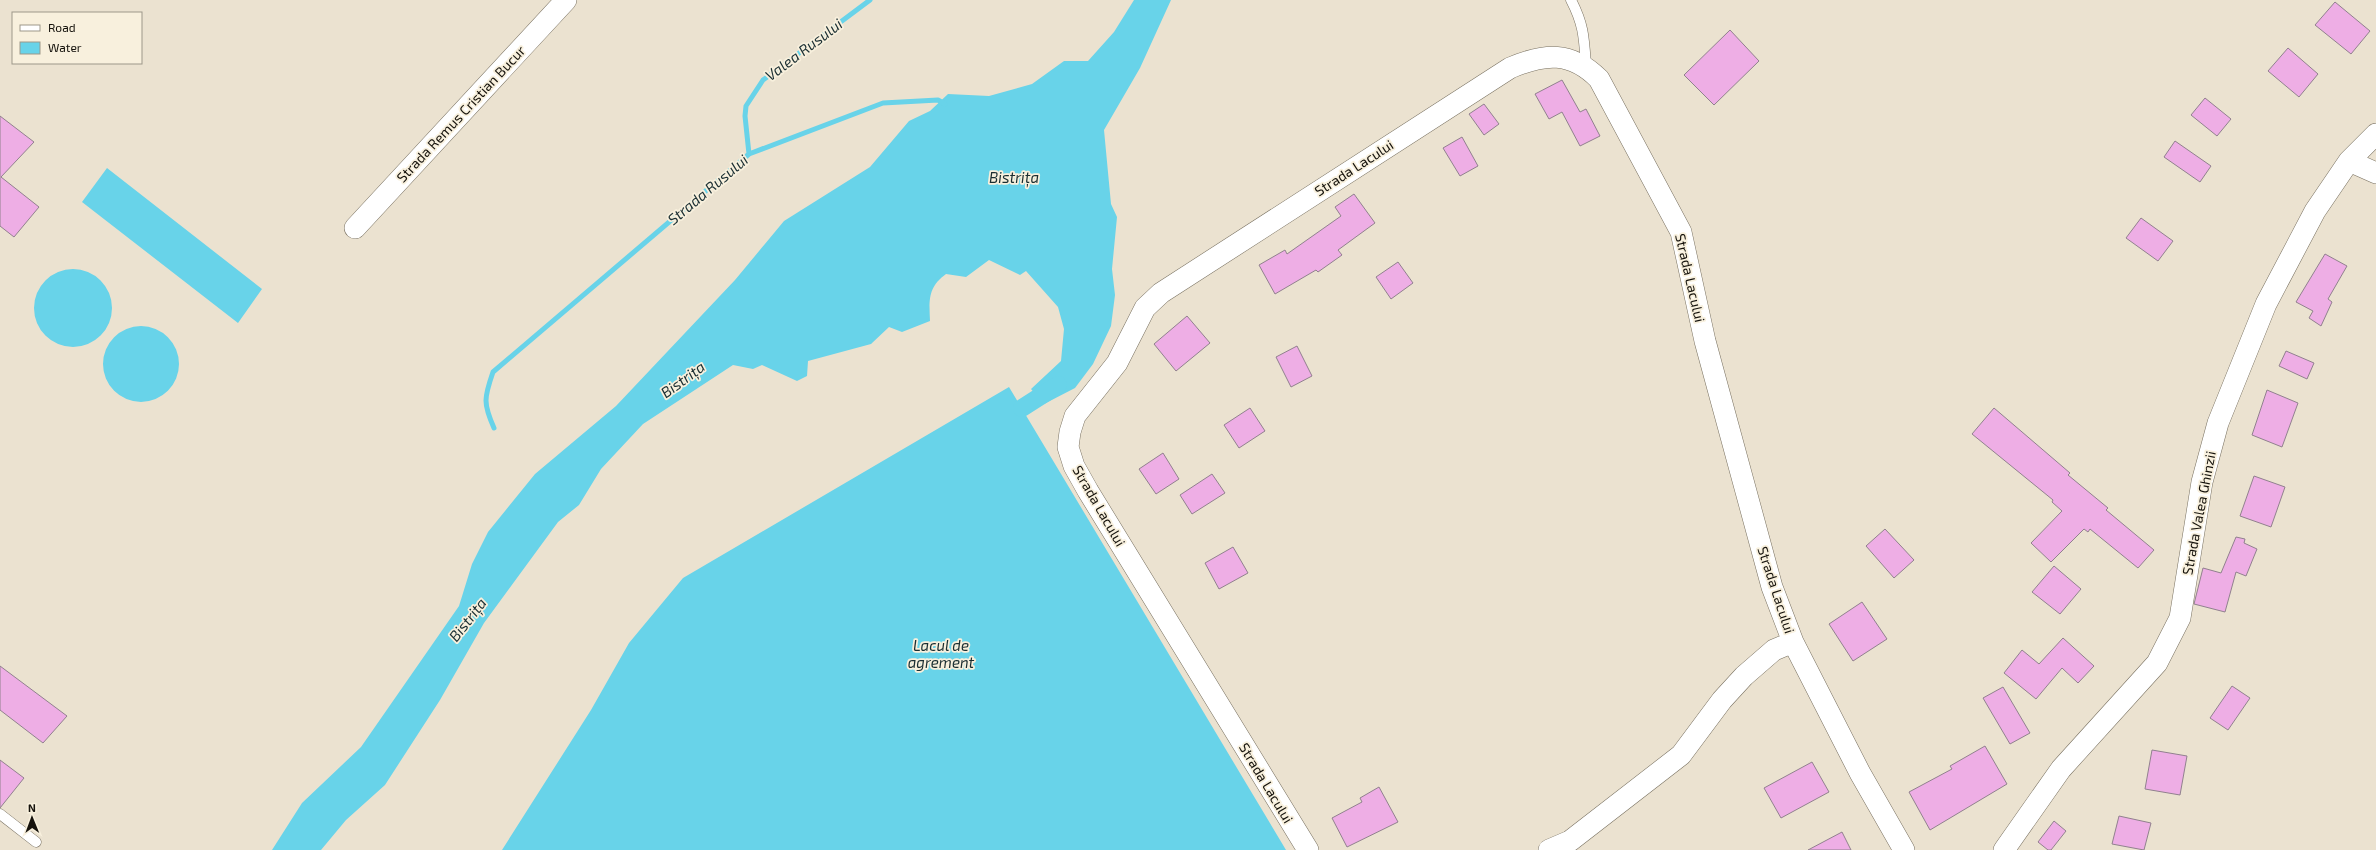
<svg xmlns="http://www.w3.org/2000/svg" width="2376" height="850" font-family="'Exo 2',sans-serif">
<style>
.water{fill:#68d3e9}
.lines{fill:none;stroke-linecap:round;stroke-linejoin:round}
.stream{stroke:#68d3e9;stroke-width:5}
.canal{stroke:#68d3e9;stroke-width:18}
.building{fill:#eeaee5;stroke:#91818e}
.service-casing{stroke:#787060;stroke-width:11}
.minor-casing{stroke:#787060;stroke-width:22}
.service{stroke:#fff;stroke-width:10}
.minor{stroke:#fff;stroke-width:21}
.labels{text-anchor:middle;stroke-width:3.5;stroke-linejoin:round;paint-order:stroke}
.street-label{font-size:14px;fill:#15120c;stroke:#f8f0dd}
.water-label{font-size:15px;font-style:italic;fill:#1a2e32;stroke:#f8f0dd}
</style>
<rect width="100%" height="100%" fill="#ebe2d0"/>
<path class="water" d="M1134,0H1171L1140,68L1104,130L1111,204L1117,217L1112,269L1115,295L1111,326L1093,364L1075,388L1044,404L1031,389L1061,361L1064,329L1058,307L1026,271L1020,275L989,260L966,277L946,274C928,287 929,300 930,321L902,332L889,327L871,344L808,361L807,376L797,381L762,365L753,369L733,365L643,424L601,469L579,505L558,522L484,623L440,700L385,785L346,820L321,850H272L302,803L361,747L459,606L472,564L488,532L535,474L616,406L735,280L784,221L870,167L909,121L930,111L948,94L989,96L1032,84L1064,61H1088L1114,32Z
M107,168L262,289L238,323L82,202Z
M34 308a39 39 0 1 1 78 0a39 39 0 1 1-78 0Z
M103 364a38 38 0 1 1 76 0a38 38 0 1 1-76 0Z
M1009,387L1286,850H502L591,710L629,643L683,578Z"/>
<g class="lines">
<path class="stream" d="M749,154L745,116L746,106L763,80L870,0
M494,428C483,403 484,398 493,372L749,154L883,103L938,100L945,104"/>
<path class="canal" d="M1022,408L1058,385"/>
</g>
<path class="building" d="M2335,2L2370,31L2351,54L2315,25Z
M1730,30L1759,61L1714,105L1684,75Z
M2288,48L2318,74L2299,97L2268,71Z
M1562,80L1580,112L1586,109L1600,136L1580,146L1562,112L1549,119L1535,94Z
M2205,98L2231,119L2217,136L2191,115Z
M1484,104L1499,124L1484,135L1469,114Z
M0,116L34,142L1,177L39,207L14,237L0,226Z
M1462,137L1478,166L1460,176L1443,148Z
M2175,141L2211,166L2200,182L2164,157Z
M1354,194L1375,223L1338,250L1342,255L1318,272L1316,270L1275,294L1259,265L1285,250L1287,254L1341,216L1335,207Z
M2141,218L2173,241L2158,261L2126,238Z
M2325,254L2347,266L2328,299L2332,302L2321,326L2309,318L2313,311L2296,302Z
M1398,262L1413,283L1391,299L1376,277Z
M1187,316L1210,343L1176,371L1154,344Z
M1297,346L1312,376L1291,387L1276,357Z
M2286,351L2314,363L2307,379L2279,366Z
M2267,390L2298,403L2282,447L2252,435Z
M1250,408L1265,431L1239,448L1224,425Z
M1994,408L2070,473L2068,475L2108,508L2106,510L2154,550L2138,568L2090,529L2088,532L2084,529L2051,562L2031,543L2062,511L2052,502L2053,500L1972,434Z
M1163,453L1179,479L1156,494L1139,469Z
M1212,474L1225,493L1192,514L1180,495Z
M2254,476L2285,487L2271,527L2240,516Z
M1885,529L1914,560L1894,578L1866,546Z
M2236,537L2245,539L2244,543L2257,549L2246,576L2236,572L2225,612L2194,604L2203,568L2221,573Z
M1233,547L1248,573L1219,589L1205,563Z
M2054,566L2081,589L2060,614L2032,592Z
M1862,602L1887,639L1853,661L1829,624Z
M2063,638L2094,666L2078,683L2062,668L2036,699L2004,673L2022,650L2039,664Z
M0,666L67,716L43,743L0,710Z
M2232,686L2250,698L2228,730L2210,718Z
M2003,687L2030,733L2010,744L1983,698Z
M1985,746L2007,784L1930,830L1909,792L1952,769L1950,766Z
M2152,750L2187,756L2180,795L2145,789Z
M0,760L24,778L0,808Z
M1812,762L1829,792L1781,818L1764,788Z
M1379,787L1398,822L1347,847L1332,818L1362,802L1360,798Z
M2119,816L2151,823L2144,850L2112,844Z
M2054,821L2066,831L2051,850H2048L2038,842Z
M1842,832L1851,850H1808Z"/>
<g class="lines">
<g class="service-casing">
<path id="service" d="M1571,0C1584,25 1584,38 1586,66
M0,814L36,842"/>
</g>
<g class="minor-casing">
<path id="minor" d="M2349,161L2376,173
M355,228L566,0
M1308,850L1088,491L1074,466L1068,447L1070,432L1075,416L1117,363L1145,308L1161,293L1510,68C1545,53 1571,51 1599,79L1681,232L1705,341L1772,587L1793,642L1860,773L1904,850
M1549,850L1570,841L1681,755L1722,700L1744,676L1774,650L1793,642
M2004,850L2061,769L2157,663L2180,618L2202,482L2218,423L2266,304L2315,211L2349,161L2376,134"/>
</g>
<use href="#service" class="service"/>
<use href="#minor" class="minor"/>
</g>
<g class="labels">
<g class="street-label">
<text transform="translate(461 114) rotate(-47)" y="5">Strada Remus Cristian Bucur</text>
<text transform="translate(1354 168) rotate(-33)" y="5">Strada Lacului</text>
<text transform="translate(1690 278) rotate(77)" y="5">Strada Lacului</text>
<text transform="translate(1099 506) rotate(60)" y="5">Strada Lacului</text>
<text transform="translate(2199 513) rotate(-79)" y="5">Strada Valea Ghinzii</text>
<text transform="translate(1776 590) rotate(72)" y="5">Strada Lacului</text>
<text transform="translate(1266 783) rotate(59)" y="5">Strada Lacului</text>
</g>
<g class="water-label">
<text transform="translate(804 50) rotate(-37)" y="5">Valea Rusului</text>
<text x="1014" y="183">Bistrița</text>
<text transform="translate(708 190) rotate(-40)" y="5">Strada Rusului</text>
<text transform="translate(683 380) rotate(-36)" y="5">Bistrița</text>
<text transform="translate(468 620) rotate(-52)" y="5">Bistrița</text>
<text x="941" y="651">Lacul de<tspan x="941" dy="17">agrement</tspan></text>
</g>
</g>
<rect x="12" y="12" width="130" height="52" fill="#f8f0dd" stroke="#9d9789"/>
<rect x="20" y="25" width="20" height="6" fill="#ffffff" stroke="#9d9789"/>
<text x="48" y="32" font-size="12" fill="#15120c">Road</text>
<rect x="20" y="42" width="20" height="12" fill="#68d3e9" stroke="#9d9789"/>
<text x="48" y="52" font-size="12" fill="#15120c">Water</text>
<g transform="translate(32 818) rotate(359)" stroke="#f8f0dd" stroke-width="3" paint-order="stroke">
<path d="M0-3L7 15L0 10L-7 15Z" fill="#15120c"/>
<text y="-6" font-size="11" font-weight="bold" text-anchor="middle" fill="#15120c">N</text>
</g>
</svg>
